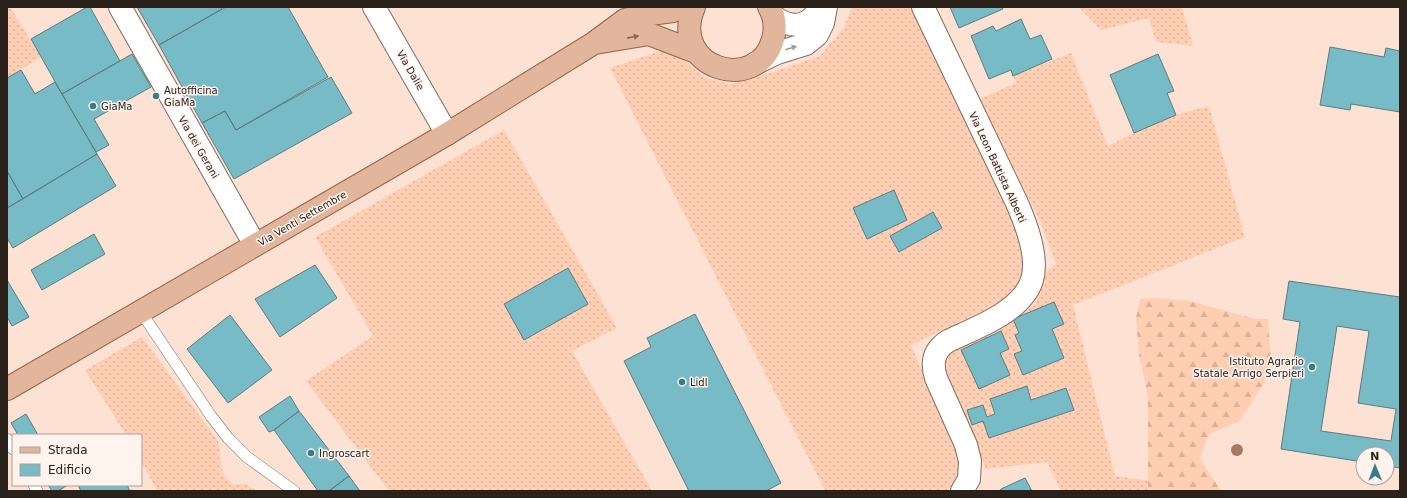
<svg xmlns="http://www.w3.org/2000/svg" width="1407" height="498" font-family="'DejaVu Sans',sans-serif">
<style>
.grass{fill:url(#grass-dots)}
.forest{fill:url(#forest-firs)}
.building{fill:#76bbc5;stroke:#5d7b80;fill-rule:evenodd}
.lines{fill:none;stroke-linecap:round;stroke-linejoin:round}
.service-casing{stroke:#826b5e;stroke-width:12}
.minor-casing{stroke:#826b5e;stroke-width:24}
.primary-casing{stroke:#966244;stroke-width:24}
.service{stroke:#fff;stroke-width:11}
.minor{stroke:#fff;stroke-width:22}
.primary{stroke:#e2b69c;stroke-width:22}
.tree{fill:#a17b63}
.oneway{fill:#866c5c}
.oneway2{fill:#a09c99}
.poi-dot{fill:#367d87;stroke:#fef3ed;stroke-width:1.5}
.labels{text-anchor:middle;stroke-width:3;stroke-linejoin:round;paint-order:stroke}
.street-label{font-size:10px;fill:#2b221c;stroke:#fef3ed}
.poi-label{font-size:10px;fill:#2b221c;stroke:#fef3ed;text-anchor:start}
</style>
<defs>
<pattern id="grass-dots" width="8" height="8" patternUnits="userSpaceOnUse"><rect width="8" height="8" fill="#ffceb3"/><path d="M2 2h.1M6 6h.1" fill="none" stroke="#dbb199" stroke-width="1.8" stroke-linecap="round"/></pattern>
<pattern id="forest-firs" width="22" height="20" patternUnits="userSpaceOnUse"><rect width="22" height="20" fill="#ffceb3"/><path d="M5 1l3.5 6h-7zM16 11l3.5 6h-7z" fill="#dbb199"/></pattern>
</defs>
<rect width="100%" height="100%" fill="#fde2d4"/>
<path class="grass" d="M7,7H10L41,57L7,78Z
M852,7H912L1022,233L1025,255L1021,293L911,345L966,471L946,491H825L610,68L669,48L705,78L731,84L776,71L820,56L843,29Z
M1079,7H1182L1193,46L1156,42L1149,18L1101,30Z
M1071,53L1108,146L1134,133L1176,115L1209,106L1245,237L1073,305L1115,476L1157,482L1172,491H1061L1047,462L986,469L938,358L944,349L1035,305L1044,274L1056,264L1040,221L979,99L1016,83L1013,76Z
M504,130L617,328L572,351L652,491H389L306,381L373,336L315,237Z
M142,337L218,441L223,474L233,485L244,484L259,491H157L141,461V435H126L85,370Z"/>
<path class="forest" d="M1157,298L1190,301L1256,319H1268L1271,363L1263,385L1240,421L1209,434L1200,459L1221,491H1149L1148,489V398L1139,355L1136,318L1140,299Z"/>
<path class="building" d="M87,7H90L120,61L62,94L31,39Z
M137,7H220L222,9L159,45Z
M226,7H288L328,77L236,130L225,111L202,123L159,45Z
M950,7H1002L1003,9L959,28Z
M1021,19L1030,39L1041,35L1052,59L1013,76L1011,70L989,79L971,36L993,26L996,31Z
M1330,47L1384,57L1386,48L1400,51V112L1351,104L1350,110L1320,105Z
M132,54L151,87L94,119L109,145L96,152L62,94Z
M1158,54L1174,91L1167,93L1176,115L1134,133L1110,75Z
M21,70L35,94L55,82L97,154L23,199L7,171V78Z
M331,77L352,113L234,179L202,123L225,111L236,130Z
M97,154L116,186L13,248L7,238V208Z
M7,171L23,199L7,208Z
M894,190L907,220L867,239L853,208Z
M933,212L942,228L899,252L890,236Z
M94,234L105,254L42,290L31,270Z
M315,265L337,298L280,337L255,299Z
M568,268L588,304L524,340L504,304Z
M7,280L29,317L12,326L7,317Z
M1289,281L1400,297V468L1387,466V454H1363V462L1281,449L1300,322L1283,319ZM1337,326L1369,331L1358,403L1396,409L1391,441L1321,431Z
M1054,302L1064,324L1052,329L1064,358L1023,375L1014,354L1022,351L1015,335L1019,333L1013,319Z
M695,314L781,483L766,491H689L624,361L651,347L647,338Z
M230,315L272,370L228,403L187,349Z
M1001,331L1009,349L1000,353L1010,375L979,389L961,350Z
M1027,386L1031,400L1066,388L1074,410L989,438L983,421L972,425L967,410L983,405L987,417L995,414L990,399Z
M290,396L299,411L274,430L269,432L259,417Z
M299,411L349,476L329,491H318L274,430Z
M26,414L38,435H18L11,423Z
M349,476L360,491H329Z
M1025,478L1032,491H1000L1001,489Z
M48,485H68L58,491H52Z
M78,485H127L130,491H81Z"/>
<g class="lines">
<g class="service-casing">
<path id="service" d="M141,312L211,416L228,438L247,457L294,491
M7,439L13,449
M34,485L37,491"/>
</g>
<g class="minor-casing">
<path id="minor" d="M120,7L255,245
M374,7L447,134
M923,7L1016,201C1025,221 1039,257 1032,280C1022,312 975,328 948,341C934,350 931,362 936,378L966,445L970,461L969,479L962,491
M774,17C794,30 808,27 821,7
M756,63L777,53L806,44L817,35L823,23L826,7"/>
</g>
<g class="primary-casing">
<path id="primary" d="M694,7C668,69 758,95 773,39C776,28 775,17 769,7
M595,43L649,34L696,52
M7,389L447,134L594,43L625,20L650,14L673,11L681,7"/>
</g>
<use href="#service" class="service"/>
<use href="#minor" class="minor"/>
<use href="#primary" class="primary"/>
</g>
<circle class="tree" cx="1237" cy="450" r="6"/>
<defs><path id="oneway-solid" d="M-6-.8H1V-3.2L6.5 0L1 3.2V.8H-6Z"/></defs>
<use class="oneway" href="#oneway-solid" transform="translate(633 37) rotate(-11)"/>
<use class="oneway2" href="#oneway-solid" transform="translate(791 48) rotate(-17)"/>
<g class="poi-dot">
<circle cx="156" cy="96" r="4"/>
<circle cx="93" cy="106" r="4"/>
<circle cx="1312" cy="367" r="4"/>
<circle cx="682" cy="382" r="4"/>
<circle cx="311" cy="453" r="4"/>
</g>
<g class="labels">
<g class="street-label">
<text transform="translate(411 70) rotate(60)" y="4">Via Dalie</text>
<text transform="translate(199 147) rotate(60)" y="4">Via dei Gerani</text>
<text transform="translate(998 167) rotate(65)" y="4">Via Leon Battista Alberti</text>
<text transform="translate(302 218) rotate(-30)" y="4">Via Venti Settembre</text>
</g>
<g class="poi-label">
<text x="164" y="94">Autofficina<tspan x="164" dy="12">GiaMa</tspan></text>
<text x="101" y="110">GiaMa</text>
<text x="1304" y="365" text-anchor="end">Istituto Agrario<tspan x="1304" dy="12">Statale Arrigo Serpieri</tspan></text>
<text x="690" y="386">Lidl</text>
<text x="319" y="457">Ingroscart</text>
</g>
</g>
<rect width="1407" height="498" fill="none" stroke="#2b221c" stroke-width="16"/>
<rect x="12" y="434" width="130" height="52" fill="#fef3ed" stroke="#aa9f99"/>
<rect x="20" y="447" width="20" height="6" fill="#e2b69c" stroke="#aa9f99"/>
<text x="48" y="454" font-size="12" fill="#2b221c">Strada</text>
<rect x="20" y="464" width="20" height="12" fill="#76bbc5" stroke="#aa9f99"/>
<text x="48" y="474" font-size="12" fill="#2b221c">Edificio</text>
<g transform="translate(1375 466) rotate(359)"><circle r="19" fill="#fef3ed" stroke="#aa9f99"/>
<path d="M0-3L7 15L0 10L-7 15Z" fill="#367d87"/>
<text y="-6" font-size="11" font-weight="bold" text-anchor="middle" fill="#2b221c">N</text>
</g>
</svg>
